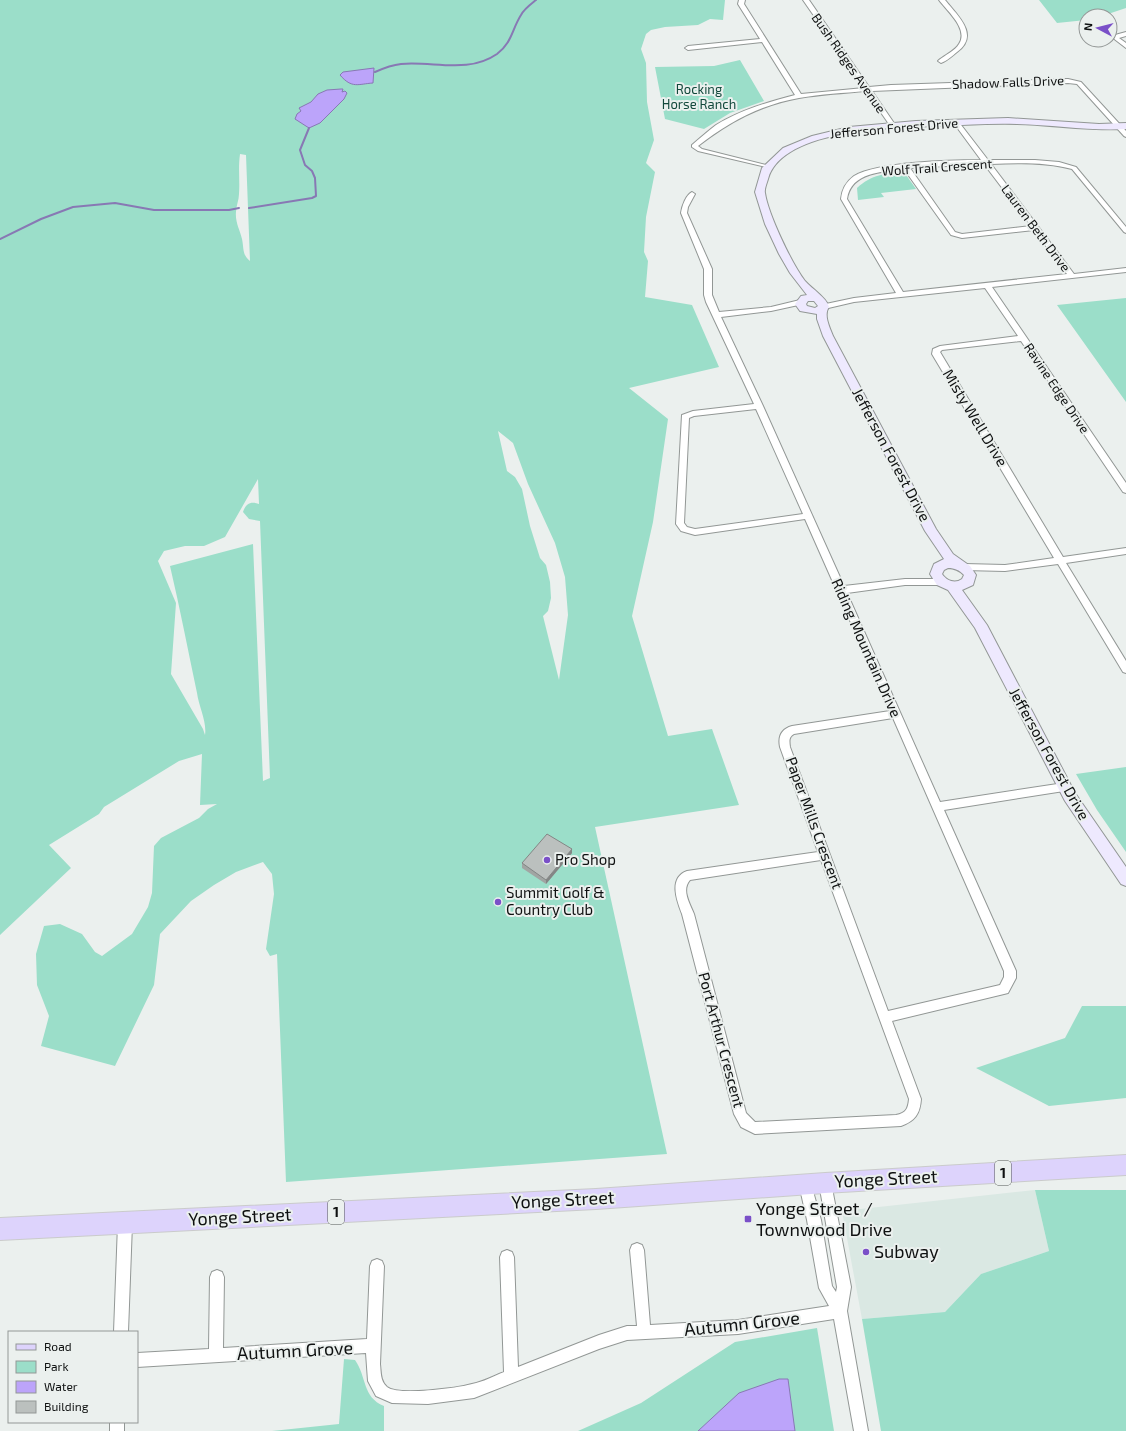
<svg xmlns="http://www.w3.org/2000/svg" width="1126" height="1431" font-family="'Exo 2',sans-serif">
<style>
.built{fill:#dae8e3}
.green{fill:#9bdec9;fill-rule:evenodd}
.water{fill:#bca4fa;stroke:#8878b4}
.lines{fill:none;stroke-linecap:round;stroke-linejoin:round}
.stream{stroke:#8878b4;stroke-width:2}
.street-casing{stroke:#929795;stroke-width:2}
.secondary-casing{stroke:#929795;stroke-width:2}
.primary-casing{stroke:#cacbcb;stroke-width:2}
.street{fill:#fff;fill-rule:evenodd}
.secondary{fill:#eee9fe;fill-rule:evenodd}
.primary{fill:#ddd3fc;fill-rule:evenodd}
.wall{fill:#a1a5a3}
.shaded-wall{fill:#838685}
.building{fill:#bbc0be;stroke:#838685}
.poi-dot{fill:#7a50c8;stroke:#ebf0ee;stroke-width:1.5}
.labels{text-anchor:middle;stroke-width:4;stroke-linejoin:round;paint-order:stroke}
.far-street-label{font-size:13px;fill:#0f1111;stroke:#ebf0ee}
.far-park-label{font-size:13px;fill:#11483b;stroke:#ebf0ee}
.shield{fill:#ebf0ee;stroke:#515453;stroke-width:1}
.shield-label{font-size:14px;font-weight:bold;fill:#0f1111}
.street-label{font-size:15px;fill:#0f1111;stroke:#ebf0ee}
.poi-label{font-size:15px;fill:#0f1111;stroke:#ebf0ee;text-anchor:start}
.near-street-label{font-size:18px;fill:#0f1111;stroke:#ebf0ee}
.near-poi-label{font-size:18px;fill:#0f1111;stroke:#ebf0ee;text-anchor:start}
</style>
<rect width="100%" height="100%" fill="#ebf0ee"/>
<path class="built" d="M1035,1190L1049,1251L981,1274L945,1312L862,1319L842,1211Z"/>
<path class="green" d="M0,0H725L723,20L710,19L698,25L665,27L651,30L646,34L641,49L646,63L647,102L654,140L646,163L655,172L646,217L644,252L648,261L645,297L692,305L719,367L629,388L668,419L653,522L632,616L668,736L712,729L739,805L595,827L667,1154L286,1182L277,954L270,956L266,949L274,894L272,874L263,862L236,872L214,885L191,901L160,934L154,985L115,1066L41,1046L49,1016L37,985L36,954L44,926L60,924L82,934L95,952L102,956L132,934L148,907L152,893L154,846L161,838L199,818L208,809L217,804L200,805L202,754L179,761L104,807L99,814L49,845L71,868L0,935ZM240,154L246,155L250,261C242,255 244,248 242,239C240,230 235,222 236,212C236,206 239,200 239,194C240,180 238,169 240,154ZM498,431L513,443L528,484L555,543L565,577L568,615L559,680L543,616L548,611L551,598L550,582L546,565L540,558L530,526L522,489L515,477L507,471ZM258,479L259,504C251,501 246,503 243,512L249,519L260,521L270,778L263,781L253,544L170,566C180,608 188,651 197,693C199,707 207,722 205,735L203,729L171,674L176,603L158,561L164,551L185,546H204L225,537Z
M1039,0H1126V8L1102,16H1086V20L1057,23Z
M740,60L764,101L730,113L704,129L665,119L655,67L714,66Z
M904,172L916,189L881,193L884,197L858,200L857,188C872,174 885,174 904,172Z
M1126,298V402L1057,305Z
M1126,767V852L1097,810L1076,774Z
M1082,1006H1126V1098L1049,1106L976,1068L1065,1038Z
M1035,1190H1126V1431H881L862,1319L945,1312L981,1274L1049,1251Z
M817,1328L834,1431H578L641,1403L735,1342Z
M344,1359L355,1360C367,1377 362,1397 384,1406V1431H272L339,1424Z"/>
<path class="water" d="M374,68L373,83C358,84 352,89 340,75L343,72Z
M341,89H343L342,92L345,91L347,93L344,99L320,123L309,128L295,119L297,114L301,111L299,108L311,102L318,94L327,90Z
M779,1379H788L795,1431H698L739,1393Z"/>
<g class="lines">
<path class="stream" d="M375,72C384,68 392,65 401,64C434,61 468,74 497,54C512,43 512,29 521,15C524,9 531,4 536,0
M249,208L312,198L316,196L315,178L312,171L305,165L300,150L309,128
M0,239L41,219L73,207L115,203L154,210H229L239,208"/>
<g class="street-casing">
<path id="street" d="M739,0H745L744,4L801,94L864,88L803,0H809L869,87L891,85L1068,79L1081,82L1126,131V137L1124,136L1077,84L1068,83L872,91L896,126L893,128L891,127L866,91C844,93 821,94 799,98C760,105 729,122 698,146L702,149L770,166V168L698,151L692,147V145C700,138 708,131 716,125C741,110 768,102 795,95L762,42L688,50L685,48L688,46L760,39L738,4Z
M939,0H945C958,16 980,35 957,52C952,56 947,61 941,63L938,61L939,60C945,55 955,51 959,44C969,29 947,11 939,0Z
M1126,32V36L1119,38L1126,43V48L1113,38L1115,35Z
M956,120L958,121L988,160H1035L1059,162L1076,167L1126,227V233L1124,232L1072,169C1046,162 1018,163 991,164L1074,274L1126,268V272L992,287L1126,483V493L1123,492L1021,341L942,350L940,352L1063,557L1126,548V554L1066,563L1126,661V673L1123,672L1058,564L1005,571L964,570L959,567L964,564L1005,565L1054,558L932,354L933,349L940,346L1018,336L985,288L854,302L824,309L820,307L821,305L854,298L896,293L841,199C842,189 846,182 854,176C877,162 952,160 981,160L953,122ZM984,164L1031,226L962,234L955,232L910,168ZM904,169L951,235L962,238L1034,230L1067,274L903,292L847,199C851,172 882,172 904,169Z
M692,192L695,194L688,207L687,213L712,269V295L719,312L771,307L800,300L804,302L803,304L771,311L721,317L763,406L844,586L905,579H942L947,582L942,585H905L847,593L940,802L1064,783L1068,784L1069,787L1068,790L1064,791L944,810L1016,971V978L1008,993L1004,994L892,1021L921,1099C920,1114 915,1121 901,1126L755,1134L741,1127L734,1114L682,914C677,901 668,878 687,871L818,852L780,747C778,737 781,729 792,726L890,711L805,519L695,535L681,531L676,524L682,415L693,411L754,404L706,302L704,295V269L681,213C682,206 686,195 692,192ZM756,409L803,514L695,529L687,527L684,523L689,418L694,416ZM893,718L1004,971V977L1000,985L888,1011L790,747C789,740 789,737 794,734ZM821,860L909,1099C908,1109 906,1113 896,1115L755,1122L746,1113L694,914C690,904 681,890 690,880Z
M825,1177L830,1178L831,1183L851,1287L847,1311L868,1431H854L834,1319L738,1334L627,1340L599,1349L474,1398L428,1404L392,1403L376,1396L368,1381L366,1353L137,1367V1353L209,1349L210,1277L212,1272L217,1270L222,1272L224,1277L223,1348L367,1339L370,1266L372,1261L377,1259L382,1261L384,1266L380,1364C381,1372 380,1381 387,1387C398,1396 458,1388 472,1384C483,1382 494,1376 504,1372L500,1257L502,1252L507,1250L512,1252L514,1257L518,1367L599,1335L627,1326H637L630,1250L632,1245L637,1243L642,1245L644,1250L650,1325L738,1320L829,1306L819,1288L807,1220L799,1184L800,1179L805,1178L810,1179L811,1184L821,1220L832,1286L836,1292L837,1287L819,1183L820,1178Z
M125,1217L130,1219L132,1224L128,1332H114L118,1224L120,1219Z
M110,1422H124V1431H110Z"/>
</g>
<g class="secondary-casing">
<path id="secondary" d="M1008,118L1099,124L1126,123V129C1090,131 1054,125 1017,124C992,123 967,125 942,126C899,127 782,128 768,179C767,183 764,189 765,193C768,214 792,264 805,281C812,289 827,298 829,307C823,315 830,328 833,336L936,529L953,554L970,566L976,575L973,585L962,590L987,625L1075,793L1126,867V886L1121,884L1065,801L975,628L948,590L937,585L930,574L934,564L944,559L925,531L823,336L817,319V314L800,311L795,304L801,296L807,295L790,273L779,254L765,224L755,192L762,168L783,148L812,136L849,127L916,121ZM808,301H814L818,306L815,308L807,306L806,304ZM948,568C955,568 959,570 964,575L962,579C955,584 947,581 942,574L944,570Z"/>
</g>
<g class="primary-casing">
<path id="primary" d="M1126,1155V1175L825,1193L596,1209L0,1240V1218L596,1189L825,1173Z"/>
</g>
<use href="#street" class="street"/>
<use href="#secondary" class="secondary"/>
<use href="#primary" class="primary"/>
</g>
<path class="wall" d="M572,849V853L546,884L522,868V863Z"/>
<path class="shaded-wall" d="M572,849V853L546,884V880Z"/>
<path class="building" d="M547,834L572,849L546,880L522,863Z"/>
<g class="poi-dot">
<circle cx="547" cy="860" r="4"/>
<circle cx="498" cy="902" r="4"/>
<rect x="744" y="1215" width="8" height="8" rx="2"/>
<circle cx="866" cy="1252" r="4"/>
</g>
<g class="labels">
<g class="far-street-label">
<text transform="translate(849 63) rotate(55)" y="5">Bush Ridges Avenue</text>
<text transform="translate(1008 82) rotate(-2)" y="5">Shadow Falls Drive</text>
<text transform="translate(894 128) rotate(-5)" y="5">Jefferson Forest Drive</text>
<text transform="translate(937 167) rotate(-4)" y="5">Wolf Trail Crescent</text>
<text transform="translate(1036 228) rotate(53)" y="5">Lauren Beth Drive</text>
<text transform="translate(1057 388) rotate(56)" y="5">Ravine Edge Drive</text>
</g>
<g class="far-park-label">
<text x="699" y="94">Rocking<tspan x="699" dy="15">Horse Ranch</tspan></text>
</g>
<g class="shield">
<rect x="995" y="1161" width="16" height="24" rx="3"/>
<rect x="328" y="1200" width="16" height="24" rx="3"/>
</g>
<g class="shield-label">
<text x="1003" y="1178">1</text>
<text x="336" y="1217">1</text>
</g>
<g class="street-label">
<text transform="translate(975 418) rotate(59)" y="5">Misty Well Drive</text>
<text transform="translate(891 455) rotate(62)" y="5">Jefferson Forest Drive</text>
<text transform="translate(866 648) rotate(66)" y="5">Riding Mountain Drive</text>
<text transform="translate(1049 754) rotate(61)" y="5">Jefferson Forest Drive</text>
<text transform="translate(814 823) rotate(70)" y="5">Paper Mills Crescent</text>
<text transform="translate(721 1040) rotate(75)" y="5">Port Arthur Crescent</text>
</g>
<g class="poi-label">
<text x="555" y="865">Pro Shop</text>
<text x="506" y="898">Summit Golf &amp;<tspan x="506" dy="17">Country Club</tspan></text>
</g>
<g class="near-street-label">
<text transform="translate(886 1179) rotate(-3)" y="6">Yonge Street</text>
<text transform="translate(563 1200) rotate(-3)" y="6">Yonge Street</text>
<text transform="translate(240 1217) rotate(-3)" y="6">Yonge Street</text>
<text transform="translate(742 1324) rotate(-6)" y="6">Autumn Grove</text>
<text transform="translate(295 1351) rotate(-3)" y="6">Autumn Grove</text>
</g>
<g class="near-poi-label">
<text x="756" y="1215">Yonge Street /<tspan x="756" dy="21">Townwood Drive</tspan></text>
<text x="874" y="1258">Subway</text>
</g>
</g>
<rect x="8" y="1331" width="130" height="92" fill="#ebf0ee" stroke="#939796"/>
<rect x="16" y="1344" width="20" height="6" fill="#ddd3fc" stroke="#939796"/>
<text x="44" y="1351" font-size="12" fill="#0f1111">Road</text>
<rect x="16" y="1361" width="20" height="12" fill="#9bdec9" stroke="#939796"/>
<text x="44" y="1371" font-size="12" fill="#0f1111">Park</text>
<rect x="16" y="1381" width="20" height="12" fill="#bca4fa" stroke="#939796"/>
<text x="44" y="1391" font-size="12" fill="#0f1111">Water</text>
<rect x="16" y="1401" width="20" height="12" fill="#bbc0be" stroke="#939796"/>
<text x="44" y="1411" font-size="12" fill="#0f1111">Building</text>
<g transform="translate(1098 28) rotate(277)"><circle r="19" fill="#ebf0ee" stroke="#939796"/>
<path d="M0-3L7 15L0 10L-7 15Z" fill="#7a50c8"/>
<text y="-6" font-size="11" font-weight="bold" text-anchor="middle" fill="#0f1111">N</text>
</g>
</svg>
